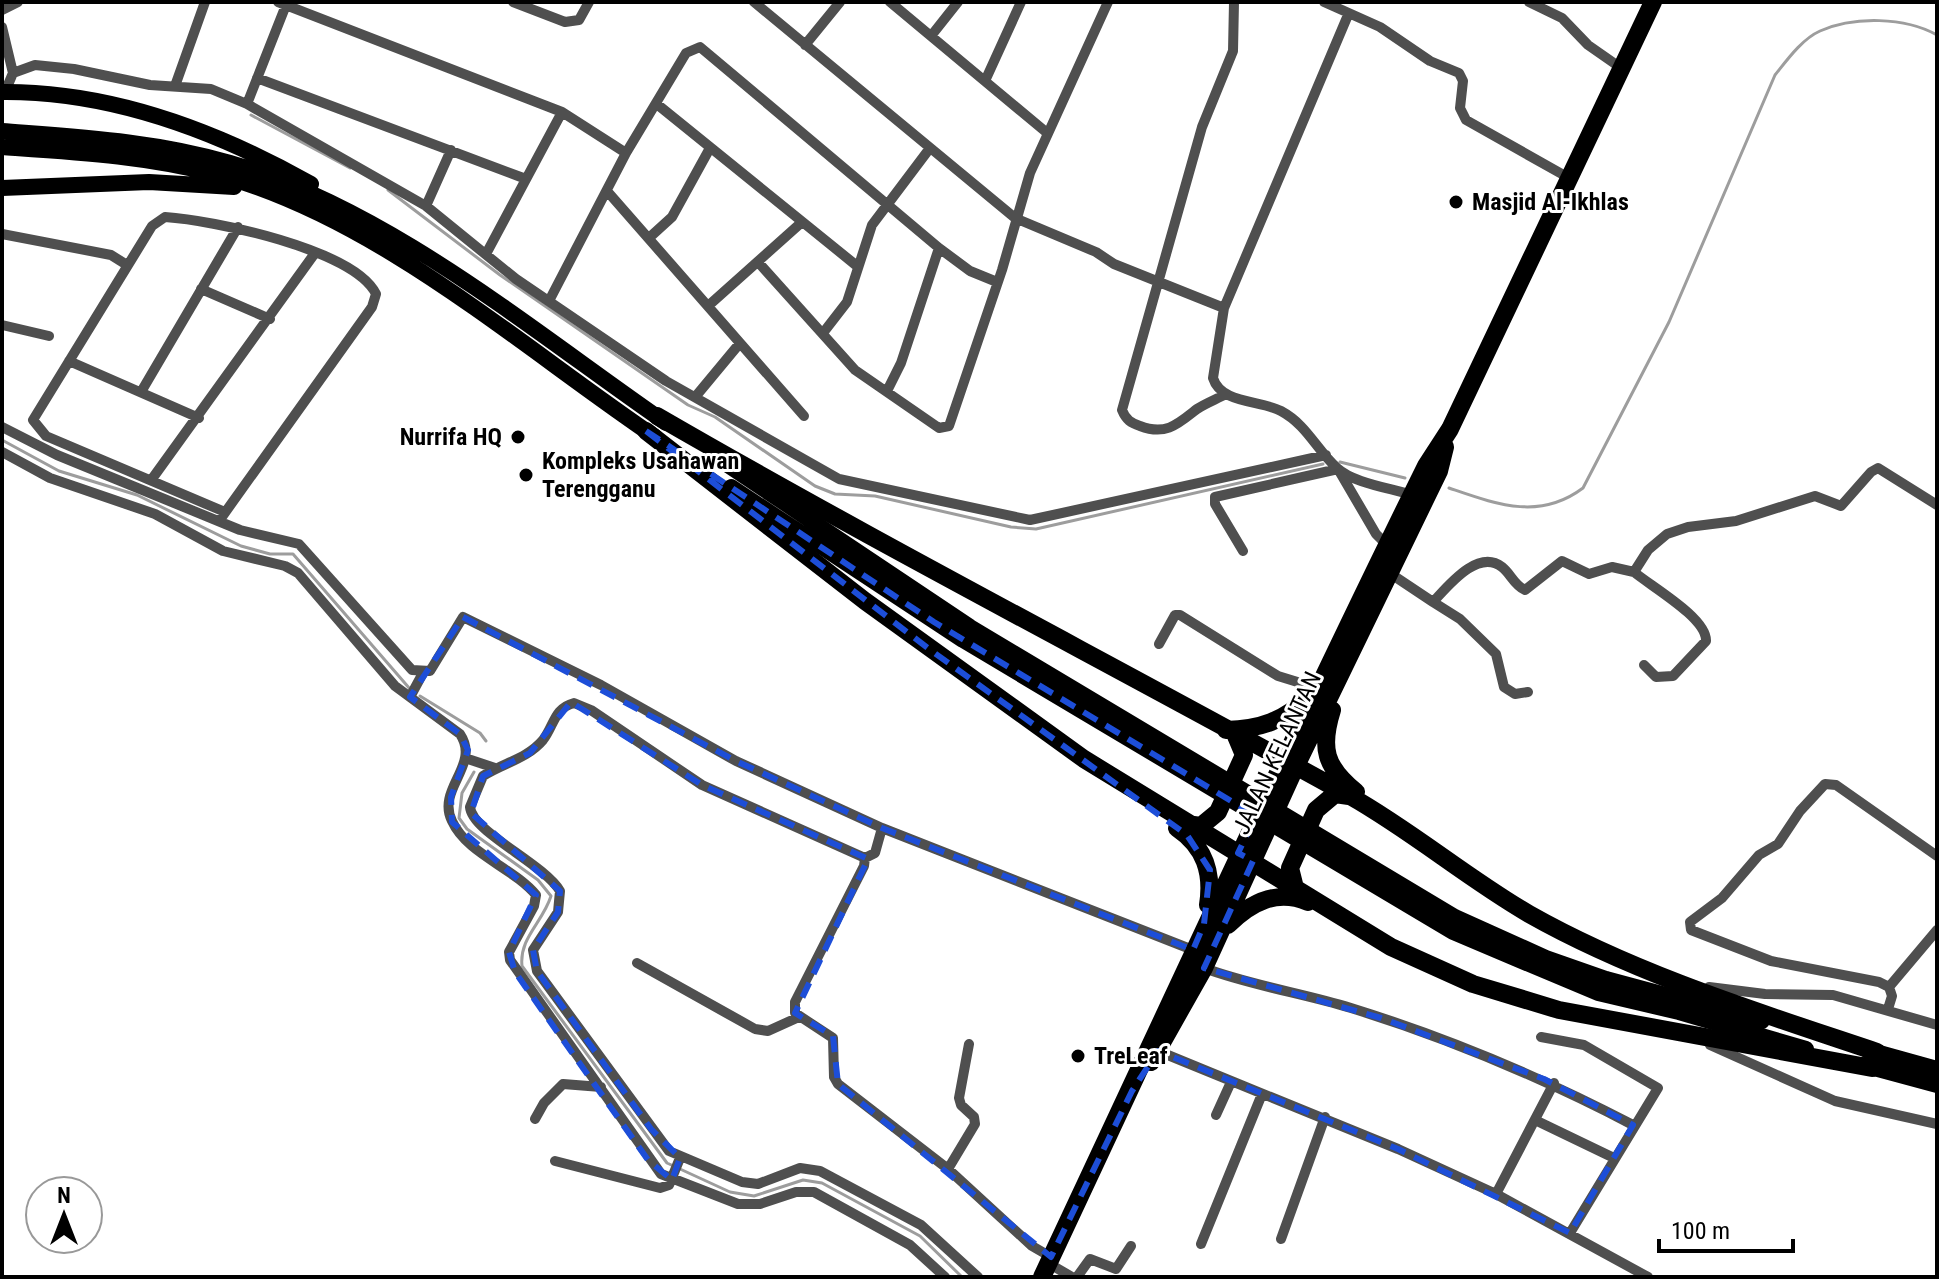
<svg xmlns="http://www.w3.org/2000/svg" width="1939" height="1279" font-family="'Roboto Condensed',sans-serif">
<style>
.lines{fill:none;stroke-linecap:round;stroke-linejoin:round}
.stream{stroke:#9d9d9d;stroke-width:3}
.minor{stroke:#4f4f4f;stroke-width:10}
.primary{stroke:#000;stroke-width:16}
.trunk{stroke:#000;stroke-width:18}
.marked{fill:none;stroke:#1d4ed8;stroke-width:6;stroke-dasharray:16 10;stroke-linejoin:round}
.poi-dot{fill:#000;stroke:#fff;stroke-width:3}
.labels{text-anchor:middle;stroke-width:6;stroke-linejoin:round;paint-order:stroke}
.poi-label{font-size:24px;font-weight:bold;fill:#000;stroke:#fff;text-anchor:start}
.street-label{font-size:24px;fill:#000;stroke:#fff}
</style>
<rect width="100%" height="100%" fill="#fff"/>
<g class="lines">
<path class="stream" d="M251,115L350,168
M388,190L500,275L688,405L715,417L815,486L835,494L875,496L1011,527L1036,529L1323,464
M2,440L59,471L137,495L241,546L270,554H293L410,689
M1340,462L1405,478
M1449,488C1496,504 1539,521 1583,488L1669,322L1775,75C1787,60 1802,39 1820,31C1854,16 1905,17 1937,35
M420,696L480,733L486,741
M474,772L462,793L459,818L467,829L538,880L551,896C543,922 519,938 522,966L667,1163L730,1192L754,1196L803,1180L822,1183L920,1236L962,1277"/>
<path class="minor" d="M278,2L562,112L626,153
M513,2L565,22L579,20L589,2
M754,2L1015,218L1096,252L1114,264L1224,308
M890,2L1046,132
M1324,2L1380,27L1430,61L1459,73L1463,81L1460,108L1466,120L1569,178
M1529,2L1562,18L1588,45L1621,68
M2,10L18,2
M1348,15L1224,308L1213,378C1221,404 1260,400 1281,411C1307,425 1316,449 1337,468C1353,483 1390,488 1412,495
M2,27L13,73
M931,36L958,2
M805,45L840,2
M257,78L526,179
M985,81L1021,2
M175,86L205,2
M5,92L13,73L35,65L74,69L150,85L211,89L247,104L426,206L516,279L666,381L839,479L1030,520L1326,455
M247,104L286,5
M658,105L857,266
M607,191L804,416
M426,206L451,150
M2,234L111,255L127,265
M650,237L672,217L710,148
M486,254L562,112
M758,262L855,370L939,428L949,426L1002,270L1030,173L1108,2
M201,289L270,319
M549,301L626,153L686,53L700,47L939,248L970,271L997,282
M708,306L802,222
M2,325L49,336
M823,333L847,302L872,225L930,148
M69,361L199,418
M887,391L901,363L939,248
M141,392L238,227
M1226,394C1217,399 1206,403 1197,409C1178,424 1166,436 1140,426C1131,423 1126,420 1122,410L1202,127L1233,51L1234,2
M696,396L740,343
M2,427L57,455L240,530L299,544L412,670L430,671L463,617L601,685L736,761L882,828L1193,950
M2,452L50,478L155,514L223,551L285,566L298,573L395,686L460,734C481,765 436,789 452,821C467,854 514,868 536,895L534,906L509,952L510,960L661,1174L738,1204H760L796,1192H814L910,1245L945,1277
M152,479L315,253
M219,521L372,307L376,294C354,249 212,220 165,217L152,226L33,420L46,436L225,512
M1243,551L1215,504V497L1338,469L1376,534L1387,545
M1634,572C1652,587 1707,618 1706,641L1673,676L1656,677L1644,665
M1391,574L1433,602C1448,586 1478,548 1502,567C1511,574 1514,585 1525,590L1562,561L1589,574L1612,567L1634,572L1648,550L1667,534L1688,527L1736,521L1815,496L1841,506L1871,472L1878,468L1937,505
M1433,602L1460,619L1496,654L1504,687L1515,694L1528,692
M1159,644L1175,615H1180L1278,676L1317,688
M410,697L423,673
M468,759L495,768
M882,828L875,853L865,858L702,785L591,710L574,703C554,708 554,726 543,740C527,759 503,763 483,776L470,807C472,832 543,863 560,891L558,912L533,950L537,971L669,1151L742,1182L758,1184L800,1168L820,1171L921,1225L978,1277
M865,858L864,866L795,1002V1013L833,1038L834,1077L838,1084L948,1169L1032,1246L1051,1257
M637,963L755,1029L768,1031L799,1017
M1204,968C1253,986 1302,993 1351,1008C1448,1038 1543,1078 1633,1125
M1709,987L1765,994L1833,995L1937,1025
M1889,987L1937,930
M1888,1009L1892,996L1889,987L1879,982L1771,961L1691,930L1690,922L1722,898L1759,855L1778,844L1800,811L1825,784L1836,785L1937,856
M1541,1037L1584,1045L1658,1088L1570,1233
M1710,1045L1835,1101L1937,1124
M1158,1051L1398,1149L1496,1194L1648,1277
M1216,1115L1231,1082
M535,1119L544,1103L563,1084L601,1087
M1535,1120L1614,1158
M555,1161L660,1188L669,1185L680,1158
M948,1169L975,1124L974,1117L961,1105L959,1098L969,1044
M1496,1194L1554,1083
M1281,1239L1325,1117
M1201,1244L1262,1094
M1048,1263L1072,1277
M1077,1277L1090,1259L1116,1269L1131,1246"/>
<path class="primary" d="M2,92C111,91 217,131 311,184
M2,131C79,137 156,141 230,163C390,210 531,330 666,423
M2,147C75,152 148,156 219,175C379,219 519,345 655,437
M2,188L149,182L234,187
M725,463L970,627L1455,917L1546,958L1606,979L1762,1021
M731,487L963,640L1453,932L1598,993L1679,1012L1806,1049
M1865,1049L1937,1069
M1863,1065L1937,1085"/>
<path class="trunk" d="M657,416C885,548 1119,668 1350,796C1412,831 1467,878 1529,914C1635,974 1761,1013 1877,1052
M646,431L865,601L1084,759L1391,947L1473,984L1559,1010L1872,1068
M1332,710C1320,748 1325,767 1356,792
M1226,730C1261,729 1283,721 1309,697
M1186,824L1201,826L1218,812L1244,755L1236,736
M1177,828C1205,847 1213,873 1208,905
M1295,888L1290,868L1316,810L1335,794L1349,796
M1228,925C1251,902 1277,889 1308,902
M1151,1062L1204,968L1295,768L1439,471L1445,447
M1042,1277C1169,1007 1293,735 1426,466L1450,429L1653,2"/>
</g>
<path class="marked" d="M646,431L934,622L1256,816L1238,853L1253,861L1204,968L1381,1018L1544,1079L1633,1125L1570,1233L1398,1149L1158,1051L1132,1091L1051,1257L838,1084L833,1036L795,1013L868,859L702,785L571,702L530,753L483,776L471,813L560,891L558,912L533,950L537,971L651,1129L680,1158L672,1180L648,1160L515,972L509,952L536,895L452,822L451,797L468,750L460,734L410,697L463,617L736,761L882,828L1193,950L1204,924L1210,870L1187,835L929,649Z"/>
<g class="poi-dot">
<circle cx="1456" cy="202" r="8"/>
<circle cx="518" cy="437" r="8"/>
<circle cx="526" cy="475" r="8"/>
<circle cx="1078" cy="1056" r="8"/>
</g>
<g class="labels">
<g class="poi-label">
<text x="1472" y="210">Masjid Al-Ikhlas</text>
<text x="502" y="445" text-anchor="end">Nurrifa HQ</text>
<text x="542" y="469">Kompleks Usahawan<tspan x="542" dy="28">Terengganu</tspan></text>
<text x="1094" y="1064">TreLeaf</text>
</g>
<g class="street-label">
<text transform="translate(1277 753) rotate(-65)" y="8">JALAN KELANTAN</text>
</g>
</g>
<rect width="1939" height="1279" fill="none" stroke="#000000" stroke-width="8"/>
<g transform="translate(64 1215)"><circle r="38" fill="#ffffff" stroke="#999999" stroke-width="2"/>
<path d="M0-6L14 30L0 20L-14 30Z" fill="#000000"/>
<text y="-12" font-size="22" font-weight="bold" text-anchor="middle" fill="#000000">N</text>
</g>
<path d="M1659 1239v12h134v-12" fill="none" stroke="#000000" stroke-width="4"/>
<text x="1671" y="1239" font-size="24" fill="#000000" stroke="#ffffff" stroke-width="6" paint-order="stroke">100 m</text>
</svg>
